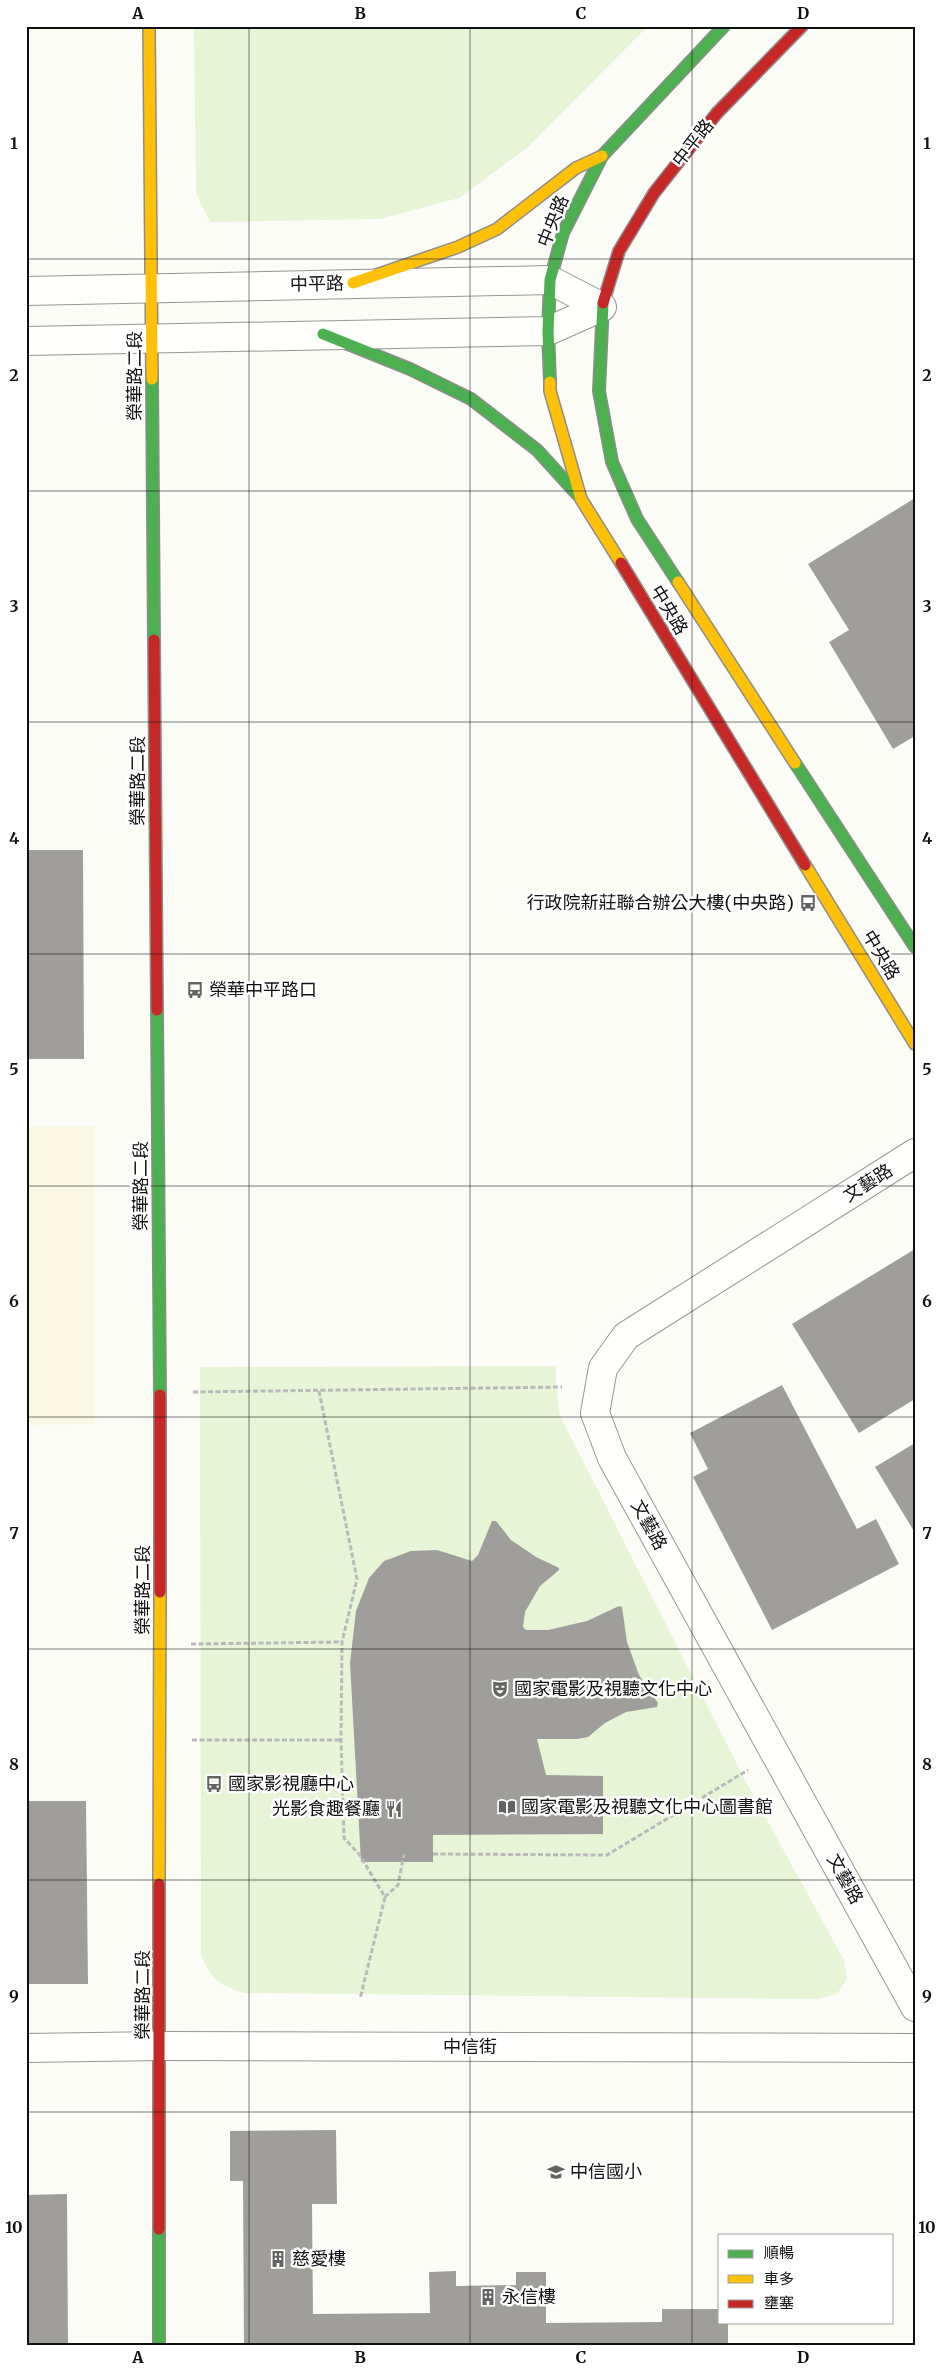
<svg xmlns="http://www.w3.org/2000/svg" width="941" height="2371" font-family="Merriweather,'Noto Sans TC',serif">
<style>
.farmland{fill:#faf8e2}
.green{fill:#e7f4d5}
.building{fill:#a09e9b}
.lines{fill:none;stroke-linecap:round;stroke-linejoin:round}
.street-casing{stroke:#969694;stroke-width:30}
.fast-casing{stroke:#8d8d8b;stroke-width:14}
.slow-casing{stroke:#8d8d8b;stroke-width:14}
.jam-casing{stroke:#8d8d8b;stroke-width:14}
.path{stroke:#b9b9b8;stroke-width:3;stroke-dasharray:5 2.5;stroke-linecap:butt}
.street{stroke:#fffffe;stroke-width:28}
.fast{stroke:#4caf50;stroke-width:11}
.slow{stroke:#ffc107;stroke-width:11}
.jam{stroke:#c62828;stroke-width:11}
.grid{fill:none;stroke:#101010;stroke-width:1;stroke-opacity:0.55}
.labels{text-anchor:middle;stroke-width:5;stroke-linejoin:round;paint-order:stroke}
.street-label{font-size:18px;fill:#101010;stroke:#fff}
.poi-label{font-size:18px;fill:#101010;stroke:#fff;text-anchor:start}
.neatline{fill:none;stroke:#101010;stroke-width:2}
.grid-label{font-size:16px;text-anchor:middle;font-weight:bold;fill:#101010}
</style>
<rect width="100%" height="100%" fill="#fcfcf7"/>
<path class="farmland" d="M95,1126V1424L26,1425V1127Z"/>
<path class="green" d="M194,26H648L528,147L459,198L380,219L210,222L196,193Z
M556,1366V1387L560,1416L745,1780L844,1960L847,1979L837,1994L818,1999L244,1993C218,1985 211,1979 201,1954L200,1367Z"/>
<path class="building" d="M915,498V736L893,749L829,642L849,630L808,564Z
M26,850H83L84,1059H26Z
M915,1249V1399L859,1433L792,1324Z
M782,1385L857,1529L876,1519L899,1564L772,1630L693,1477L708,1469L690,1433Z
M915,1443V1533L875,1467Z
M492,1521H496L511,1540L536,1557L559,1568V1570L540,1586L525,1612L523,1627L526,1630H548L587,1621L619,1606L622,1607L627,1642L639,1675L658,1703L657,1707L626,1712L605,1723L588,1737L577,1739H537L546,1775L603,1776V1834L433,1835V1862H361L350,1663L356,1611L369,1578L384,1561L411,1551L437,1550L472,1561L478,1555Z
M26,1801H86L88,1984H26Z
M336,2130L337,2204H312L313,2314L430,2313L429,2272L456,2271V2286L516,2285V2272H546V2323L662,2322V2309H720V2322H728V2345H244L243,2181H230V2131Z
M67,2194L68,2345H26V2195Z"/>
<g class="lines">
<g class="street-casing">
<path id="street" d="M26,291L550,280L602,307
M26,341L548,331L602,307
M915,1153L626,1336L603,1368L595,1413L612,1458L915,2007
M26,2048L160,2046L915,2048"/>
</g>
<g class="fast-casing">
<path id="fast" d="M603,303L599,391L612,462L637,519L678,582
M323,334L410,369L471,399L537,450L577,494
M152,379L154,640
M550,382L548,331L550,280L563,233L602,156L724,26
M795,763L915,947
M157,1010L160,1395
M159,2345V2229"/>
</g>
<g class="slow-casing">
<path id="slow" d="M149,26L152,379
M353,283L458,247L497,229L576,168L602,156
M550,382V391L581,499L621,563
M678,582L795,763
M805,865L915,1044
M159,1884L160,1592"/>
</g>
<g class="jam-casing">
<path id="jam" d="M603,303L619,251L654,193L717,113L802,26
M621,563L805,865
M154,640L157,1010
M160,1592V1395
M159,2229V1884"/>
</g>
<path class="path" d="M319,1391L357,1579L342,1642L341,1740L344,1838L359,1854L385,1897L360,1999
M193,1392L562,1387
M191,1644L342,1642
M192,1740H341
M433,1854L607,1855L748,1770
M385,1897L398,1885L404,1854"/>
<use href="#street" class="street"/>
<use href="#fast" class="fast"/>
<use href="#slow" class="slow"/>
<use href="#jam" class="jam"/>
</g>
<path class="grid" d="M249,26V2345M470,26V2345M692,26V2345M26,259H915M26,491H915M26,722H915M26,954H915M26,1186H915M26,1417H915M26,1649H915M26,1880H915M26,2112H915"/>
<defs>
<g id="bus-bare" transform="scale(1.35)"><path d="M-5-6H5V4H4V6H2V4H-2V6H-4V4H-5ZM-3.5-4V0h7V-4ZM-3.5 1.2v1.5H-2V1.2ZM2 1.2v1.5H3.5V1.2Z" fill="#636361" stroke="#fff" stroke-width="2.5" paint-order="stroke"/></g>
<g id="theatre-bare" transform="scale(1.35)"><path d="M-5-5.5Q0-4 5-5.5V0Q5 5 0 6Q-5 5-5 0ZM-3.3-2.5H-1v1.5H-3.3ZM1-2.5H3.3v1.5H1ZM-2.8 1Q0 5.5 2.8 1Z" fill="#636361" stroke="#fff" stroke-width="2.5" paint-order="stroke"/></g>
<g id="library-bare" transform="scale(1.35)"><path d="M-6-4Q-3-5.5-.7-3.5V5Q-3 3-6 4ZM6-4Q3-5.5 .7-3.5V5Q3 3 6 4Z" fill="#636361" stroke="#fff" stroke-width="2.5" paint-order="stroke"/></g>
<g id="restaurant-bare" transform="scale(1.35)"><path d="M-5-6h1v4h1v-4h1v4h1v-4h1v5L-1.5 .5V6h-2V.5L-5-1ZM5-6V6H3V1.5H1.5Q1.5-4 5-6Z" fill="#636361" stroke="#fff" stroke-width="2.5" paint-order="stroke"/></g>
<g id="school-bare" transform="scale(1.35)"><path d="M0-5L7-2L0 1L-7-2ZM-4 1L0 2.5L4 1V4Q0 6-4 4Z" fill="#636361" stroke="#fff" stroke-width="2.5" paint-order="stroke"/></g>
<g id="building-bare" transform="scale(1.35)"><path d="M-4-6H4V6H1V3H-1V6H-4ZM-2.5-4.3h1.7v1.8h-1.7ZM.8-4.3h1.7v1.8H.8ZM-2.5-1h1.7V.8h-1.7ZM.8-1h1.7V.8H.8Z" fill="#636361" stroke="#fff" stroke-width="2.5" paint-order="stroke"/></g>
</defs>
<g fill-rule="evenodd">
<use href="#bus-bare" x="808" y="903"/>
<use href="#bus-bare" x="195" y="990"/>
<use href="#theatre-bare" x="500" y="1689"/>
<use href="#bus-bare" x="214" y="1784"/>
<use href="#library-bare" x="507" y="1807"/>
<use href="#restaurant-bare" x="394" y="1809"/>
<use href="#school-bare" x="556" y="2172"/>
<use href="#building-bare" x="278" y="2259"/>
<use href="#building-bare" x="488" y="2297"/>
</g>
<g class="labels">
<g class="street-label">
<text transform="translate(693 143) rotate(-52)" y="6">中平路</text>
<text transform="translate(553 221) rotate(-68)" y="6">中央路</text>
<text transform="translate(317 284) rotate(-1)" y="6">中平路</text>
<text transform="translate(135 376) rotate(-90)" y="6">榮華路二段</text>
<text transform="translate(669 610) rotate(59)" y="6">中央路</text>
<text transform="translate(138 781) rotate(-90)" y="6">榮華路二段</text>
<text transform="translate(881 955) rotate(59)" y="6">中央路</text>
<text transform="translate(868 1183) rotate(-32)" y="6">文藝路</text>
<text transform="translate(141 1186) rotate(-90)" y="6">榮華路二段</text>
<text transform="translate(649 1525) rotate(61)" y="6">文藝路</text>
<text transform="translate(143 1590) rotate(-90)" y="6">榮華路二段</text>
<text transform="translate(845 1879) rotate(61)" y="6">文藝路</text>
<text transform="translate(143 1995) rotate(-90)" y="6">榮華路二段</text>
<text x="470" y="2053">中信街</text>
</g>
<g class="poi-label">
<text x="794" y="909" text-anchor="end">行政院新莊聯合辦公大樓(中央路)</text>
<text x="209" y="996">榮華中平路口</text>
<text x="514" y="1695">國家電影及視聽文化中心</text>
<text x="228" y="1790">國家影視廳中心</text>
<text x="521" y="1813">國家電影及視聽文化中心圖書館</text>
<text x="380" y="1815" text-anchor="end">光影食趣餐廳</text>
<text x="570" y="2178">中信國小</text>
<text x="292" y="2265">慈愛樓</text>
<text x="502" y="2303">永信樓</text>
</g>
</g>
<rect width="941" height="2371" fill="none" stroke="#ffffff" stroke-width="55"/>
<rect x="718" y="2234" width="175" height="90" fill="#ffffff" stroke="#9f9f9f"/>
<rect x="728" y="2250" width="25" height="8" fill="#4caf50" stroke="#9f9f9f"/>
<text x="764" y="2258" font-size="15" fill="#101010">順暢</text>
<rect x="728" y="2275" width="25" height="8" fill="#ffc107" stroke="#9f9f9f"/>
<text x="764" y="2284" font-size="15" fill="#101010">車多</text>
<rect x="728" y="2300" width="25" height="8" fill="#c62828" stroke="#9f9f9f"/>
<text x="764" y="2308" font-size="15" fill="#101010">壅塞</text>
<rect x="28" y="28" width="886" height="2316" class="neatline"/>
<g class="grid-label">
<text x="138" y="19">A</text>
<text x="360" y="19">B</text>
<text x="581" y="19">C</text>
<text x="803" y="19">D</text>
<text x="14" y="149">1</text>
<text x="927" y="149">1</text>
<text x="14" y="381">2</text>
<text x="927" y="381">2</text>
<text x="14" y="612">3</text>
<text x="927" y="612">3</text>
<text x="14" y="844">4</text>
<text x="927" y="844">4</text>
<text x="14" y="1075">5</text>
<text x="927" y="1075">5</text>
<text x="14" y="1307">6</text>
<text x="927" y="1307">6</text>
<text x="14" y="1539">7</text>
<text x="927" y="1539">7</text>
<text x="14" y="1770">8</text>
<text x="927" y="1770">8</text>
<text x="14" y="2002">9</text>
<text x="927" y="2002">9</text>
<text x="14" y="2233">10</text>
<text x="927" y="2233">10</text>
<text x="138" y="2363">A</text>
<text x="360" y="2363">B</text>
<text x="581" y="2363">C</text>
<text x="803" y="2363">D</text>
</g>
</svg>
